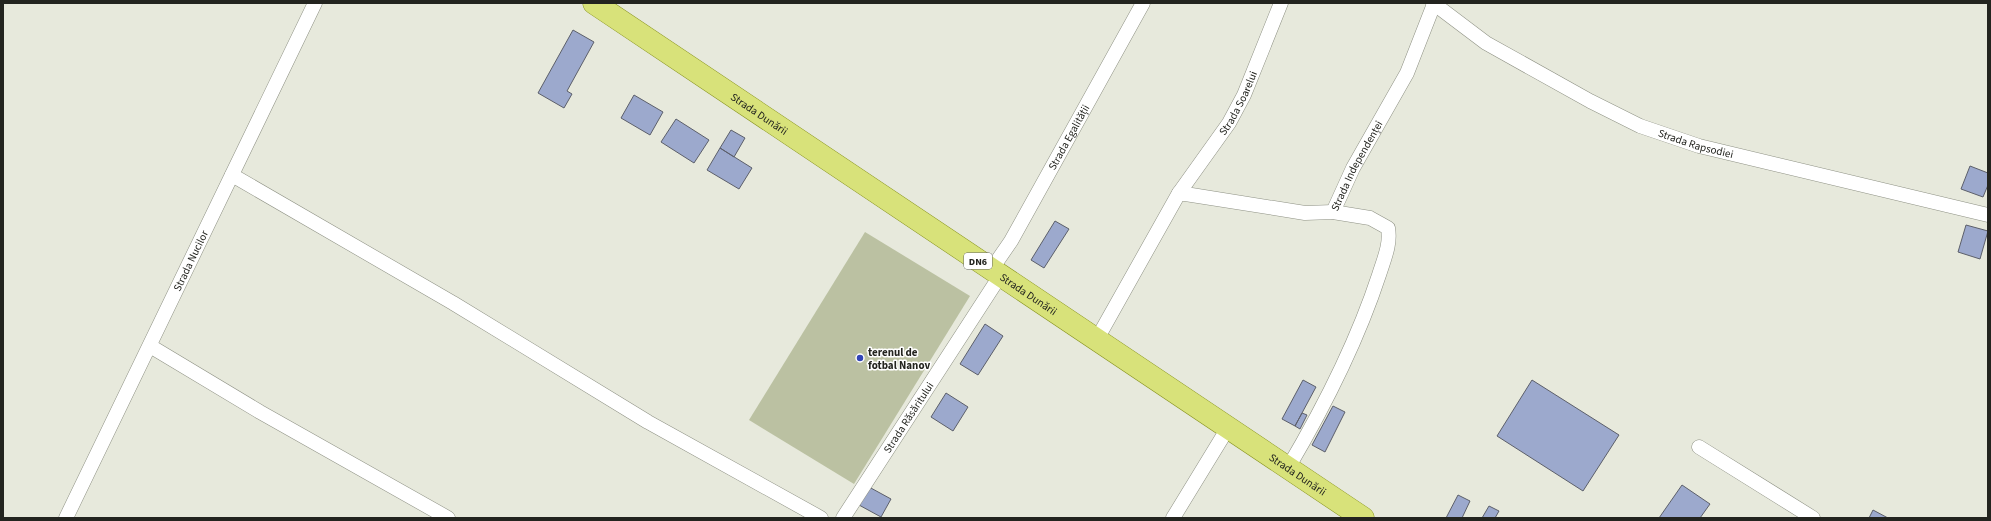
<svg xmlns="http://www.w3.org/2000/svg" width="1991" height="521" font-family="'Source Sans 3',sans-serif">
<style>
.green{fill:#bbc1a2}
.building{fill:#9ca9cd;stroke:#5c5f6a}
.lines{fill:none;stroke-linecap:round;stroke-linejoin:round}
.minor-casing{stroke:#8e9184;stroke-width:15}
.primary-casing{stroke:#889320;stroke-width:23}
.minor{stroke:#fff;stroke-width:14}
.primary{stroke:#d8e27a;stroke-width:22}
.poi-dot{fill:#3245b7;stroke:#fff;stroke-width:1.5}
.labels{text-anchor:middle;stroke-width:3;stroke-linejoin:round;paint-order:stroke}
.shield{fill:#fff;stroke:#656662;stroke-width:1}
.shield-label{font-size:10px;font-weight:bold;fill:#23241f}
.street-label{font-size:11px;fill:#23241f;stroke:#fff}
.poi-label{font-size:11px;font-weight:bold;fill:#23241f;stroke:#fff;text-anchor:start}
</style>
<rect width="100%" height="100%" fill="#e7e9dc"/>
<path class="green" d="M865,232L970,296L854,484L749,420Z"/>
<path class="building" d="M573,30L594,42L567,91L572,94L564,108L538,93Z
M634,95L663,112L650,135L621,118Z
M676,119L709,140L694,163L661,142Z
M731,130L745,138L734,157L720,148Z
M720,148L752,168L739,189L707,170Z
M1970,166L1988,173V185L1983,197L1961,189Z
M1055,221L1069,229L1044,268L1031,260Z
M1966,225L1988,231L1980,259L1958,252Z
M985,324L1003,336L978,375L960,364Z
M1303,380L1316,387L1295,426L1282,419Z
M1532,380L1619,435L1583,491L1497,436Z
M946,393L968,407L953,431L931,417Z
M1333,406L1345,412L1325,452L1312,445Z
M1302,413L1307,415L1300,429L1295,426Z
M1682,485L1710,504L1700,518H1659Z
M869,487L891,499L881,517L859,505Z
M1458,495L1470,501L1462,518H1446Z
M1489,506L1499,511L1495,518H1482Z
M1873,510L1888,518H1869Z"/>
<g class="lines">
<g class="minor-casing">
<g id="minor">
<path id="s1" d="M1433,3L1486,43L1590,101L1640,126L1699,146L1988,215"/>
<path d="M232,175L453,303L648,422L821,518"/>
<path id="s2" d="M1179,193L1229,123L1244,95L1281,3"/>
<path id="s3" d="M1333,212L1353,168L1407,73L1434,4"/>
<path id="s4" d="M991,270L1011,241L1143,3"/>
<path d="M1097,339L1179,193L1305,213L1333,212L1370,218L1388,228C1391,244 1384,259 1379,275C1357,342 1324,407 1288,468"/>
<path d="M150,346L260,412L448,518"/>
<path d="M1699,447L1813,518"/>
<path id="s5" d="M66,518L315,3"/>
<path id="s6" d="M843,518L1000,276"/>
<path d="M1173,518L1228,428"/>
</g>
</g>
<g class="primary-casing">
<g id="primary">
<path id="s7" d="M594,3L1363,518"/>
</g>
</g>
<use href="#minor" class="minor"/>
<use href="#primary" class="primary"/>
</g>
<circle class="poi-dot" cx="860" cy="358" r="4"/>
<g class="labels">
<rect class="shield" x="964" y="253" width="28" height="16" rx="3"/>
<g class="shield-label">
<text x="978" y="265">DN6</text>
</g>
<g class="street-label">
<text dy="4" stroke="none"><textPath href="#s2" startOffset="108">Strada Soarelui</textPath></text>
<text dy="4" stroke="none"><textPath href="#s7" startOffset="199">Strada Dunării</textPath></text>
<text dy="4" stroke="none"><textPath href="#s4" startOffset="154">Strada Egalității</textPath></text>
<text dy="4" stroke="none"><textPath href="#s1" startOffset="300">Strada Rapsodiei</textPath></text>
<text dy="4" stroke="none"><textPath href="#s3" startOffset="52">Strada Independenței</textPath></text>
<text dy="4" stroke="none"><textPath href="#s5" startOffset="286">Strada Nucilor</textPath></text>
<text dy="4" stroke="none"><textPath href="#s7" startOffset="523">Strada Dunării</textPath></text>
<text dy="4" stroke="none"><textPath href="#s6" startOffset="120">Strada Răsăritului</textPath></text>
<text dy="4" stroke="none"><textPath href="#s7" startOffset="847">Strada Dunării</textPath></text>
</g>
<g class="poi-label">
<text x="868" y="356">terenul de<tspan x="868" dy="13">fotbal Nanov</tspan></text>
</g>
</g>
<rect width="1991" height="521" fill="none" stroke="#23241f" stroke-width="8"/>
</svg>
